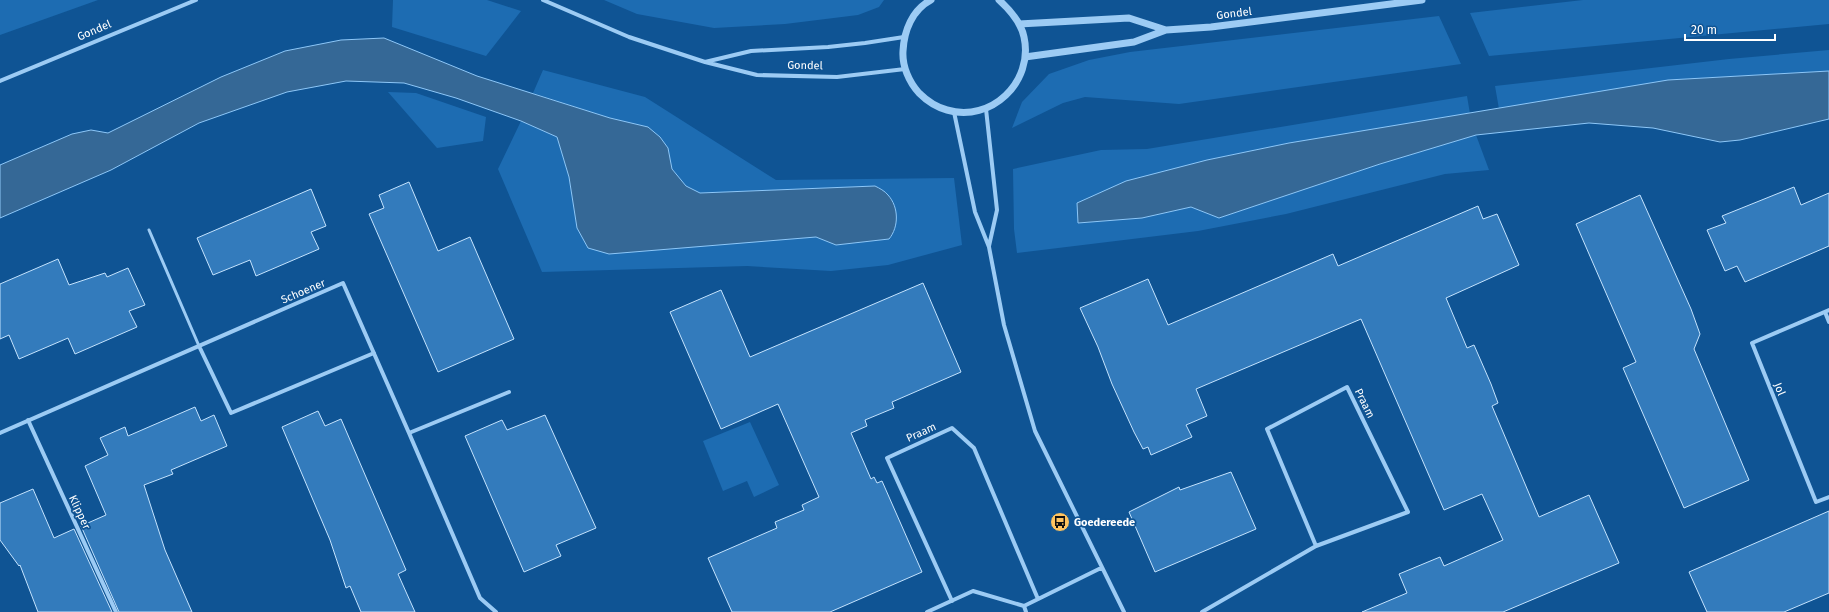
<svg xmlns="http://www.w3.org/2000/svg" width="1829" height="612" font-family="'Fira Sans',sans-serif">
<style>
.green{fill:#1d6cb2}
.water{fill:#356896;stroke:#8dc7f8}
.building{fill:#337bbc;stroke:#c4e3fe}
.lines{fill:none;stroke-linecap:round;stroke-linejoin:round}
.service{stroke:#9ccbf4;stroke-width:3}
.minor{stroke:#9ccbf4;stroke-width:4}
.tertiary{stroke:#9ccbf4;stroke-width:7}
.labels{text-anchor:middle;stroke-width:3.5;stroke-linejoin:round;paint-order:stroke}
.street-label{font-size:11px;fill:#fff;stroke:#0f5494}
.poi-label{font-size:11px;font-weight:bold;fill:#fff;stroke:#0f5494;text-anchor:start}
</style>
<rect width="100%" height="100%" fill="#0f5494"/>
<path class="green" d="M0,0H98L0,35Z
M393,0H487L521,11L486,56L392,27Z
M604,0H884L879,7L858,15L785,24L714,28L637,14Z
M1583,0H1829V24L1489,56L1470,13Z
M1439,16L1461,64L1179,104L1085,97L1063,103L1012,128L1022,102L1049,74L1089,60L1130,52Z
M1829,50V71L1668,80L1499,109L1495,86L1729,59Z
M543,70L645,97L776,180L954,178L962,245L888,265L831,271L747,266L542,272L498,169L521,121L557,137L569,177L577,228L816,237L836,245L889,239L875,186L700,193L686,186L672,169L668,148L648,127L610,118L533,93Z
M388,92L416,93L486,117L483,141L437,148Z
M1467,96L1470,114L1289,143L1207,160L1078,223L1142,218L1191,207L1219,218L1380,164L1476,135L1489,170L1445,174L1286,214L1198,231L1017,253L1014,229L1013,169L1101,150L1147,149Z
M750,422L779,485L754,497L747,481L723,491L703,441Z"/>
<path class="water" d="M384,38L477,76L610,118L648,127L660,137L668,148L672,169L686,186L700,193L875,186C879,188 885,191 888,195C899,207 899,227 889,239L836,245L816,237L609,254L588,248L577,228L569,177L557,137L521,121L456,98L404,83L346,81L287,92L199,123L111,170L0,218V165L72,134L91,130L108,133L221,77L285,51L341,40Z
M1829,71V119L1740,140L1720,142L1653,128L1589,123L1476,135L1380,164L1219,218L1191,207L1142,218L1078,223L1077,203L1126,181L1207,160L1289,143L1668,80Z"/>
<path class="building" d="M409,182L438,251L470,237L514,339L438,372L369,214L384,208L379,195Z
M1794,187L1801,205L1829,193V246L1745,282L1737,266L1725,271L1707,230L1726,223L1722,216Z
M311,189L326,226L311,232L319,249L256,276L250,260L213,275L197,238Z
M1640,195L1691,309L1700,334L1694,349L1749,480L1684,508L1623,368L1636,362L1576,224Z
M1478,206L1483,219L1497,214L1519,265L1446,298L1467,348L1474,345L1491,384L1498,403L1492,406L1539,517L1589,495L1619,563L1503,612H1362L1407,593L1399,574L1440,557L1444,566L1503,540L1482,494L1444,510L1361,319L1196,389L1207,416L1186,425L1192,437L1151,455L1148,447L1143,449L1134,432L1112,384L1098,347L1080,308L1148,279L1168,325L1333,254L1338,266Z
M58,259L69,285L105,273L107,277L128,268L145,305L129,311L137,327L75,354L68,338L19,359L9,335L0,339V284Z
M923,283L961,372L892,402L894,408L865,420L867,426L851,433L871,479L874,477L877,483L882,481L922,572L830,612H732L708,558L777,528L775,522L804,510L802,505L819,497L778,404L721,429L670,312L721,290L750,357Z
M195,407L201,421L214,415L227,446L171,470L173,474L144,485L165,550L192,612H119L81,526L106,515L85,466L108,455L100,438L125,427L128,436Z
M318,411L325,426L341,419L406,570L398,574L415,612H361L350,586L346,588L330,540L282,427Z
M545,415L596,528L556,545L561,556L524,572L465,436L502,420L507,430Z
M1231,472L1256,529L1155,572L1129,512L1179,487L1180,490Z
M33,489L54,538L74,529L112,612H38L20,565L19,566L0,540V503Z
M1829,511V593L1784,612H1707L1689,572Z"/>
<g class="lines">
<path class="service" d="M149,230L199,346"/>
<path class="minor" d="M543,0L629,37L705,62L757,75L837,77L905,69
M705,62L751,51L828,47L865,43L904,37
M0,81L196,0
M986,109L997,210L989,246
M954,112L975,212L989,247L1004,325L1035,431L1124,612
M1829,310L1752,343L1816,502L1829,497
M1825,312L1829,322
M199,346L231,413L374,353
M28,420L116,612
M0,433L343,283L409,433
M952,601L887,458L952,428L974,448L1038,599
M1024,606L1026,612
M496,612L480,598L409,433L509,392
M927,612L973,591L1024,606L1101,568
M1202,612L1316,546L1408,512L1347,387L1267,429L1316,546"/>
<path class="tertiary" d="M931,0C912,10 904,31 903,51C902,66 909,82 919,93C927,101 936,107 947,110C991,123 1034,82 1024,37C1021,22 1010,10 999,0
M1019,24L1129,18L1166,30
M1025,57L1134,42L1166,30L1211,27L1422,0"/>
</g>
<defs>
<g id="bus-disc" transform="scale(1)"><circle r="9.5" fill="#ffc45f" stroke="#0f5494"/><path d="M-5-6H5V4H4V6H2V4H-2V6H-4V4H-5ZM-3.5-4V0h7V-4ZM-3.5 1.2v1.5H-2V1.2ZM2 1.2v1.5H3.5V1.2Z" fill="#111"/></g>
</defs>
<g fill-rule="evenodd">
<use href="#bus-disc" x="1060" y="522"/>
</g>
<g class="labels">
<g class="street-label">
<text transform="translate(1234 13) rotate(-7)" y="4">Gondel</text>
<text transform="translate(94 30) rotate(-23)" y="4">Gondel</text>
<text transform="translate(805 65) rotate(1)" y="4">Gondel</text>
<text transform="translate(303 291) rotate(-23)" y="4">Schoener</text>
<text transform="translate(1780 389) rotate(68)" y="4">Jol</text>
<text transform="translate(1365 403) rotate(64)" y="4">Praam</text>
<text transform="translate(921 432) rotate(-24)" y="4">Praam</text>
<text transform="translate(80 512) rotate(65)" y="4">Klipper</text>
</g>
<g class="poi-label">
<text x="1074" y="526">Goedereede</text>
</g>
</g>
<path d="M1685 34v6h90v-6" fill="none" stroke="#ffffff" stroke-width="2"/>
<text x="1691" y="34" font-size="12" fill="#ffffff" stroke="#0f5494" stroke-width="3" paint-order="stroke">20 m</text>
</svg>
